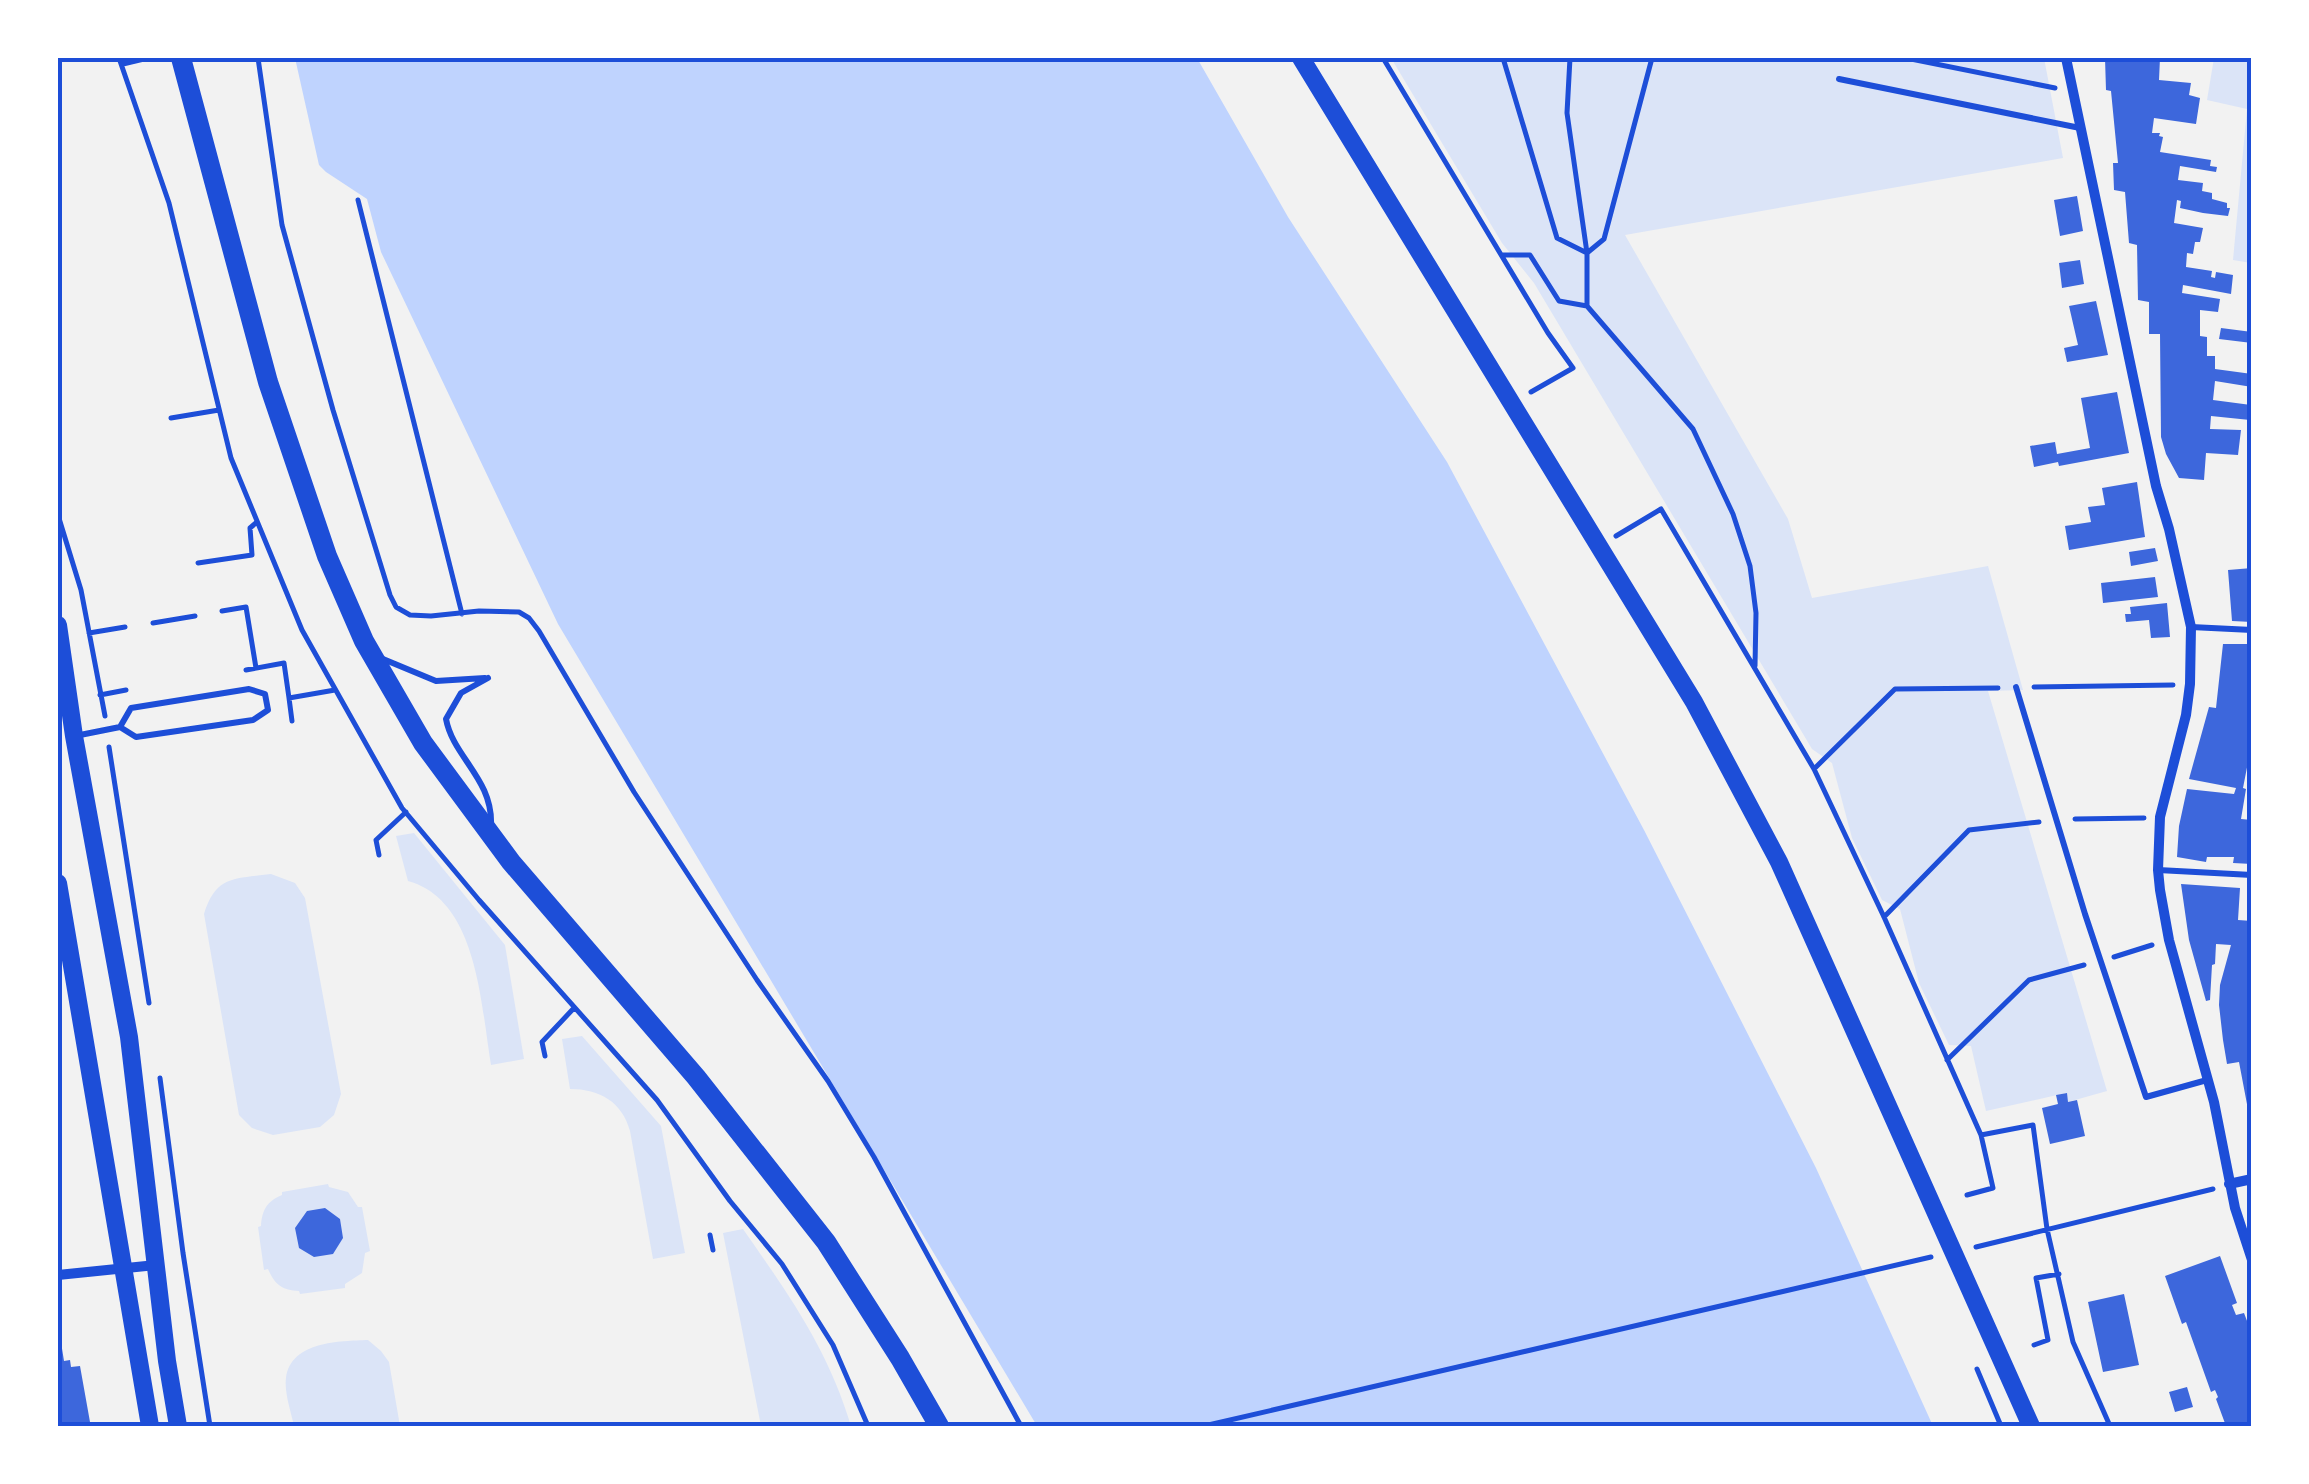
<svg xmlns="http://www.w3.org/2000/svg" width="2309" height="1484" font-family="Rubik,sans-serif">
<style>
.green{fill:#dbe4f7}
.water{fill:#bfd3fe}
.building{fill:#3d67dc}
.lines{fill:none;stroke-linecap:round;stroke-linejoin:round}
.path{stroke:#1d4ed8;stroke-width:5}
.service{stroke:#1d4ed8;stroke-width:6}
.minor{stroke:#1d4ed8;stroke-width:10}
.tertiary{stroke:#1d4ed8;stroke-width:18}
.secondary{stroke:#1d4ed8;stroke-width:18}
.primary{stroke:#1d4ed8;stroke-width:20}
.neatline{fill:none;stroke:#1d4ed8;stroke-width:4}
</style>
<rect width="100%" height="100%" fill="#f2f2f2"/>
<path class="green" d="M1391,58H2044L2063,158L1625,235L1788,519L1812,598L1988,566L2023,690L1988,691L2107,1091L2068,1102L2066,1093L1986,1111L1971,1046L1949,1045L1919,983L1900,909L1882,900L1852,838L1832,763L1812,749L1534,283L1502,243Z
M2214,58H2251V263L2233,260L2247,109L2207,100Z
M414,833L505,945L524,1059L491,1065C481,1006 478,900 408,881L396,836Z
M271,874L295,883L305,898L341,1094L334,1115L320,1127L273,1135L252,1128L239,1115L204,914C216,875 235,879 271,874Z
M582,1036L661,1126L685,1253L653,1259L630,1131C622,1102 600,1089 570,1089L562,1039Z
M328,1184L329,1187L348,1192L358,1207H362L370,1251L365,1253L362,1273L345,1284V1288L300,1294L299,1291C282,1290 275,1285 268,1269L264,1270L258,1227L261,1226C262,1210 267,1201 282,1195V1192Z
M743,1229C789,1295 828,1349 851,1426H761L723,1233Z
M368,1340L381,1351L389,1362L400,1426H294C291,1412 284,1392 286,1378C291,1341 340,1341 368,1340Z"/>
<path class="water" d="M295,58H1197L1288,217L1447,462L1644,830L1816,1168L1933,1426H1037L558,624L381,252L367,199L326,172L319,165Z"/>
<path class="building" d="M2105,58H2160L2159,80L2191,83L2189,95L2200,98L2196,124L2154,118L2152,133H2160L2159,136L2163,137L2160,152L2211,160L2210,166L2217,167L2216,172L2180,166L2178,180L2203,183L2202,191L2212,193V199L2227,203V208H2230L2228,216L2203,213L2180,208L2181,201L2177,200L2174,223L2203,228L2200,242H2195L2193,254L2187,253L2186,267L2212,271L2211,277L2215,278L2216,272L2233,275L2231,294L2183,285L2182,293L2220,299L2218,312L2200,310V336L2207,337V356H2215V369L2252,374V387L2215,381L2213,400L2251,405L2250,420L2211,416L2210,429L2241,430L2238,455L2206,453L2204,480L2179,478L2166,454L2161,437L2160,334H2149V302L2138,300L2137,245L2129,243L2125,192L2114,190L2113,163H2118L2111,91L2106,90Z
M2077,196L2083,231L2060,236L2054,200Z
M2080,260L2084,284L2062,288L2059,263Z
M2096,301L2108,355L2067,362L2064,348L2078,345L2069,306Z
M2221,328L2252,332V343L2219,339Z
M2117,392L2129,453L2059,466L2058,462L2034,467L2030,446L2055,442L2057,454L2090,448L2081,398Z
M2137,482L2145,537L2069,550L2065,526L2091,522L2088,507L2105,505L2102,488Z
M2155,548L2158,561L2131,566L2129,552Z
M2252,568V622L2232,621L2228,570Z
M2155,577L2158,597L2103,603L2101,583Z
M2167,603L2170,637L2151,638L2149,620L2126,622L2125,614H2131L2130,607Z
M2223,644H2252V753L2250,752L2243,788L2246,789L2241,819L2252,820V864L2233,863L2234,857H2207L2206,862L2177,857L2179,826L2187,789L2234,794L2236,788L2189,779L2209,707L2216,708Z
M2181,884L2240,888L2238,920L2252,921V984L2251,987H2248L2247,1004H2250L2252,1034V1120H2250L2239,1062L2227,1064L2223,1040L2219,1005L2220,985L2231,945L2216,944L2215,964L2212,965L2210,1000L2206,1001L2189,940Z
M2067,1093L2068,1102L2077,1100L2085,1136L2050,1144L2042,1108L2058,1104L2056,1095Z
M325,1208L340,1219L343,1238L333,1254L314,1257L299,1248L295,1228L307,1211Z
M2220,1256L2237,1303L2232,1305L2236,1315L2244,1313L2252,1334V1426H2226L2216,1399L2218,1397L2215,1390L2211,1392L2186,1322L2182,1324L2165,1276Z
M2124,1294L2139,1365L2103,1372L2088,1302Z
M58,1336H60L64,1361L70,1360L71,1367L80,1366L90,1422H80L81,1426H58Z
M2187,1387L2193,1407L2175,1412L2169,1392Z"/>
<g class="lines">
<path class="path" d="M119,58L169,203L231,458L302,630L402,808L479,900L657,1100L730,1201L782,1264L833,1345L868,1426
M258,58L282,225L333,410L390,595L396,607L410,615L431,616L479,611L519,612L529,618L539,631L634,792L757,980L828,1081L874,1157L1021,1426
M1383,58L1548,333L1573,368L1531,392
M1503,58L1557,238L1587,253
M1570,58L1567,113L1587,253
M1652,58L1604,239L1587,253V306L1693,429L1733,514L1750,566L1756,613L1755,666
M1906,58L2055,88
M123,64L148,58
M358,200L462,614
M1502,255H1530L1559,301L1587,306
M171,418L219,410
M58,515L81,590L105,716
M1616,536L1661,509L1814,769L1884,917L1981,1135L2033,1125L2047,1229L2073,1342L2110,1426
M198,563L252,555L250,528L257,522
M222,611L246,607L256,668
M153,623L195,616
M89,633L125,627
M246,670L284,663L289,698L335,690
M2034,687L2173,685
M100,695L126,690
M289,698L292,721
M109,747L149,1003
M1814,769L1895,689L1998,688
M2075,819L2144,818
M379,855L376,840L406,812
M1884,917L1969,830L2039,822
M2114,957L2152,945
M545,1056L542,1042L574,1008
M1947,1060L2029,980L2084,965
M160,1078L183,1253L210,1426
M1967,1195L1993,1188L1981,1135
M710,1235L713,1250
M1976,1247L2213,1189
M2034,1345L2048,1340L2036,1278L2059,1274
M1977,1369L2001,1426
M1204,1426L1931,1257"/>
<path class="service" d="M1839,79L2080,128
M2191,627L2252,630
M383,659L436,681L485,678
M488,678L461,693L446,719C453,757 493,779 491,825
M2016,687L2085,914L2146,1097L2207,1080
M249,689L265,694L268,710L253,720L136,737L120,727L131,708Z
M75,736L120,727
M2158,870L2252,875"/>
<path class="minor" d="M2066,58L2156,486L2169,529L2191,627L2190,684L2186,715L2160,817L2158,870L2160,890L2169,940L2214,1102L2235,1208L2252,1260
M2229,1184L2252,1179
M58,1275L156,1265"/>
<path class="tertiary" d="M1301,58L1694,702L1779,862L2031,1426"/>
<path class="secondary" d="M58,625L74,736L129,1037L167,1361L178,1426
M58,883L150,1426"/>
<path class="primary" d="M181,58L268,382L327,556L364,641L423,743L511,862L696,1077L826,1242L900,1358L939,1426"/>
</g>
<rect width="2309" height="1484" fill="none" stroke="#ffffff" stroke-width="120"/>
<rect x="60" y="60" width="2189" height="1364" class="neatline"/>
</svg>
